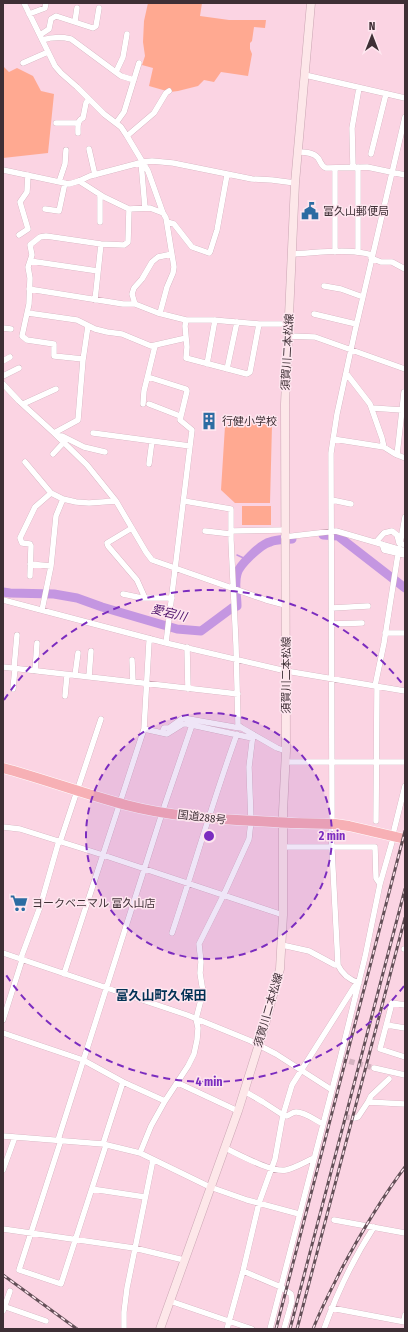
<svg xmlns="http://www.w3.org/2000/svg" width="408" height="1332" font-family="'Fira Sans Condensed','Noto Sans JP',sans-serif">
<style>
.green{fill:#ffa991}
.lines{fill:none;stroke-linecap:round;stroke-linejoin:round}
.stream{stroke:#c496e1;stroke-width:1.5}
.river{stroke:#c496e1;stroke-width:9}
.street-tunnel{stroke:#d5b3c0;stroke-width:5.5;stroke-dasharray:5.5 3;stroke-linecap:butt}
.street-casing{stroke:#cba6b4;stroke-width:6}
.secondary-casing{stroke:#cba6b4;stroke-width:9}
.highway-casing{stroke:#fff;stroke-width:11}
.street{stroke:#fff;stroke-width:5.5}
.secondary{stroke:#fde7e9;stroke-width:8}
.highway{stroke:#f7b0b5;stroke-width:10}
.rail-casing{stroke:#645058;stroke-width:3}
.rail{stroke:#fee6ef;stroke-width:1.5;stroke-dasharray:4.5;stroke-linecap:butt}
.ring{fill:none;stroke:#7b2cbf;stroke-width:2;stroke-dasharray:7 5}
.labels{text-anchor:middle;stroke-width:3;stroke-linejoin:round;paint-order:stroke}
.poi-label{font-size:11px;fill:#3e2f35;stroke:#fee6ef;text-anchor:start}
.street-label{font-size:11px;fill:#3e2f35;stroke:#fee6ef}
.water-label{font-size:12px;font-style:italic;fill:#4d106a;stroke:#fee6ef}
.quarter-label{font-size:13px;font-weight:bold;fill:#013054;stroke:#fee6ef}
.centre{fill:#7b2cbf;stroke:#fee6ef;stroke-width:2}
.ring-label{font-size:12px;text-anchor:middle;font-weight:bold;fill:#7b2cbf;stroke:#fee6ef;stroke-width:3;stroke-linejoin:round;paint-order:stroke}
</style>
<rect width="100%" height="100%" fill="#fbd4e3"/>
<path class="green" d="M148,3H202L200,16L229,20H266L265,28L254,27L252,41L250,43V49L252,54L248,76L221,72L214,82L204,80L198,86L178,91L170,92L149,86L153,68L142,65L145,56L143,42L144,21Z
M3,66L9,72L17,68L33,76L41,91L54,94L48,153L3,158Z
M233,418L272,425L270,503H235L221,490L225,426Z
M242,506H271V525H242Z"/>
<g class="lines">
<path class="stream" d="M237,555L248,560"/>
<path class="river" d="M323,535L338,536L405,588
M3,592L10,593L54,594L77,598L102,607L177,629L201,631L232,608L237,606C237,596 234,584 237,574C239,565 261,544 270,542C277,539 285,540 292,539"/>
<path class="street-tunnel" d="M341,1059L374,1068
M344,1117L354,1118"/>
<g class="street-casing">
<path id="street" d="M24,3L55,66L61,73L77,87L104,114L121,127L127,136L148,171L163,213L166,218L174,267L173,273L167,287L160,313
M29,14L45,8L46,3
M75,21L77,8
M40,35L49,29L51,19L56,16L93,28L96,26L99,8
M42,40C52,37 62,37 71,39L121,76L134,80
M23,63L48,52
M116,72L123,57L127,34
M305,75L405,98
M56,123H78
M116,123L124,112L139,63
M78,133C78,127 77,120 83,118L86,103L89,99
M127,136L154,113L166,93L169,91
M89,149L95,175
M298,152C304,152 313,152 318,158C321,162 321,166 326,168L367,167L405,175
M371,154L386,94
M141,162L145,208
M353,167L352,128L359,88
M358,167V252
M335,168V252
M3,170L69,184L79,181L90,176L143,162L152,161L173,163L252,179L272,180L295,183
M79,181L104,197L129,209L150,208L163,213
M59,182L65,164L66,150
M45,209L59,211L65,183
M100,222V195
M167,222L174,224L192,247L209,253L210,252L217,230L227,175
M19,235L28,229L20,202L27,192L28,175
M172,254L158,257L152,262L142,279L134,288L132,294L135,304L158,313L186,320H213L259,324H289
M292,254C317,253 348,248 372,255
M371,258L381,262H392L405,269
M30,261L98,271
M324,286L341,289L363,297
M29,289L123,304H135
M95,300L101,244
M28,313L77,320L95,329L107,332L122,334L151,346L186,338
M314,314L356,324
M186,320L185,326L187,347L186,358L247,374L250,372L259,324
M3,328L11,329
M288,336L315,337L405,369
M83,359L54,356V344L27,340L22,336L29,304L30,278L28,267L32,255L30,245L40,237L46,236L101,244L124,245L128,242L129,209
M3,361L10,357
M207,364L215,320
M227,369L237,322
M346,373L370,404L382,438L384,447L395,454L405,458
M3,376L19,368
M148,377L186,389L187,391L180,420L192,430L166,643
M3,384L19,401L54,433L87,465L116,501L146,552L152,560L266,600L285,605
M23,404L56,389
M143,404L144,391L155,346
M149,404L180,416
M372,408L402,410
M54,433L78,420L83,360L88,326
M93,433L190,446
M58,436H62L84,447L105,452
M333,439L384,447
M53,454L64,442
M397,455L404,392
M25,462L51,493L63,499L76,502L89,503L116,501
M149,464L152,441
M332,500L351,504
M184,501L231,509V540L236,645L238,725L242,728L277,748L286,751
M132,528L107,543L108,546L137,580L145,598
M205,531L231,534
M231,531L285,530
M284,537L336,531L405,551
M376,542L384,533L392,531L397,535L399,543L405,545
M30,544L22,543L20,538L35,507L51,493
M382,544L384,550L405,555
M400,544L405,517
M30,564L51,566
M30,576L31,546
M123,594L142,598H172
M3,600L166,643L286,671L405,691
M332,608L368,606
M42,610L51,566L56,516L63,499
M332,624L362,623
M385,633H405
M187,647L188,689
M132,660L133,682
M3,667L238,694
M14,668L17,635
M35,671L37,643
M75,675L78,653
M89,677L91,651
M375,686L384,643L398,554
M13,689L15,668
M65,696L67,675
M144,729L167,734L183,724H187L252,738
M162,733L164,728H169L183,718L234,727L241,728
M285,762H405
M332,818L331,453L337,414L355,331L405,117
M376,821L377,686
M3,827L20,829L103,855L283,915
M394,830L405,786
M331,831L338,965C342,974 350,980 359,983
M283,847H375L376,878L380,884
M172,933C194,867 213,800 237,734
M282,945L309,951L335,965H338
M404,949H405
M3,953L187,1015L251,1041L276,1054L332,1090
M64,974L144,729L149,642L151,639
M405,1005L392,1003L380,1049L405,1057
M3,1020L22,960V955L40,907L58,844L60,842L101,719
M387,1025L405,1028
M3,1033L83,1060L123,1082L165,1101
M374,1068L405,1075
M178,1083L238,1111
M244,1091L263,1102L283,1115L287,1116C290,1115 292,1112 296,1112C305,1112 315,1120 323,1124
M368,1102L371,1096L389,1079
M354,1118L358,1117L368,1102L405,1104
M3,1136L103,1144L140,1153L210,1187L247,1200L299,1214
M58,1140L164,807L192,725
M61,1140L19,1270L61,1284L106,1145
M103,1144L123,1082
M225,1148C238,1154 272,1173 286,1170C295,1168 305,1162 314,1158
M140,1153L151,1126L165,1101L188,1066L194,1054L197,1040L198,1028L196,1019L203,992L200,973L201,962L199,944L224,894L249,839L251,821L249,767L253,734
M3,1170L15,1137
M92,1189L145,1197
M334,1220L405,1233
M3,1229L134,1248L184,1260
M243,1271L281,1287L291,1294L292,1301L284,1329
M170,1301L252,1329
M3,1306L46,1321
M331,1308L405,1322
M3,1311L10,1291
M404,1322L405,1315
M124,1329V1312L127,1288L153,1160
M227,1329L243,1271L259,1203L275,1159L283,1115L292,1085L354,987L359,983
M270,1329L340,1059L365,957L380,884L392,842
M324,1329C337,1293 353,1259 374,1227"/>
</g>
<g class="secondary-casing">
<path id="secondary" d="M160,1329L238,1111L264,1028L280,969L283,915V812L286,751L285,404L295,183L311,3"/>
</g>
<g class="highway-casing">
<path id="highway" d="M3,768C44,779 84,794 126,805C168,816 212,819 256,821C282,823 308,824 335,824L349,826L405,839"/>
</g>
<use href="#street" class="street"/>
<use href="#secondary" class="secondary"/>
<use href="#highway" class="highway"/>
<g class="rail-casing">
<path id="rail" d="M3,1275L77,1329
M276,1329L405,831
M290,1329L405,889
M297,1329L405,918
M313,1329C321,1308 332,1288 342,1268C361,1233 381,1199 405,1167"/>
</g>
<use href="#rail" class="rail"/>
</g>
<circle cx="209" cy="836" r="123" fill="#7b2cbf" fill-opacity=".12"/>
<g class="ring">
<circle cx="209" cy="836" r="123"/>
<path d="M404 986A246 246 0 0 1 4 972M4 700A246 246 0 0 1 404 686"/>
</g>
<defs>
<g id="civic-bare" transform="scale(1.38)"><path d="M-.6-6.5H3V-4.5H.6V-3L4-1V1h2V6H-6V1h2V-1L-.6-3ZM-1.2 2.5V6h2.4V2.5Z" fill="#2c6ca2" stroke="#fee6ef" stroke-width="2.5" paint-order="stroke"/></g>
<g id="building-bare" transform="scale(1.38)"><path d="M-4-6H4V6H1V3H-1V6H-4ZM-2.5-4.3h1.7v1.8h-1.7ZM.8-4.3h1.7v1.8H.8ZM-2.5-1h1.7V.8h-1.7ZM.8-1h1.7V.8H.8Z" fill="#2c6ca2" stroke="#fee6ef" stroke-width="2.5" paint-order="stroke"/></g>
<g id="supermarket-bare" transform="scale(1.38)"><path d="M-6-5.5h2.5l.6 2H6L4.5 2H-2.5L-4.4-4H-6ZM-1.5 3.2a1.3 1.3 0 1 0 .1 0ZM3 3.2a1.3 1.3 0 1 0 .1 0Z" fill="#2c6ca2" stroke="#fee6ef" stroke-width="2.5" paint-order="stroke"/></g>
</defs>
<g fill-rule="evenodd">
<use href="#civic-bare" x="310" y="211"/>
<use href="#building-bare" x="209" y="421"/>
<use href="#supermarket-bare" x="19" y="903"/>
</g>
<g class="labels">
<g class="poi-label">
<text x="323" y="215">富久山郵便局</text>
<text x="222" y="425">行健小学校</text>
<text x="32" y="907">ヨークベニマル 富久山店</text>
</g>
<g class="street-label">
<text transform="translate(287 352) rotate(-87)" y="4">須賀川二本松線</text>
<text transform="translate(286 675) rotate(-90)" y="4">須賀川二本松線</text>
<text transform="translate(202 817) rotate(7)" y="4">国道288号</text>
<text transform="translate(268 1010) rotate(-74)" y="4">須賀川二本松線</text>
</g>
<g class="water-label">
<text transform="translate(169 613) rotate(14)" y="4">愛宕川</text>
</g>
<g class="quarter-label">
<text x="161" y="1000">富久山町久保田</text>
</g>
</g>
<circle cx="209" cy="836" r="6" class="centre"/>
<g class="ring-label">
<text x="332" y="840">2 min</text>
<text x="209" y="1086">4 min</text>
</g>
<rect width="408" height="1332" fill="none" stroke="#3e2f35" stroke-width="8"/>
<g transform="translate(372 36)" stroke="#fee6ef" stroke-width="3" paint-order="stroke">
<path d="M0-3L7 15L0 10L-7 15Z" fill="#3e2f35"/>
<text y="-6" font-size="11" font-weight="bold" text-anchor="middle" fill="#3e2f35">N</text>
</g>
</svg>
